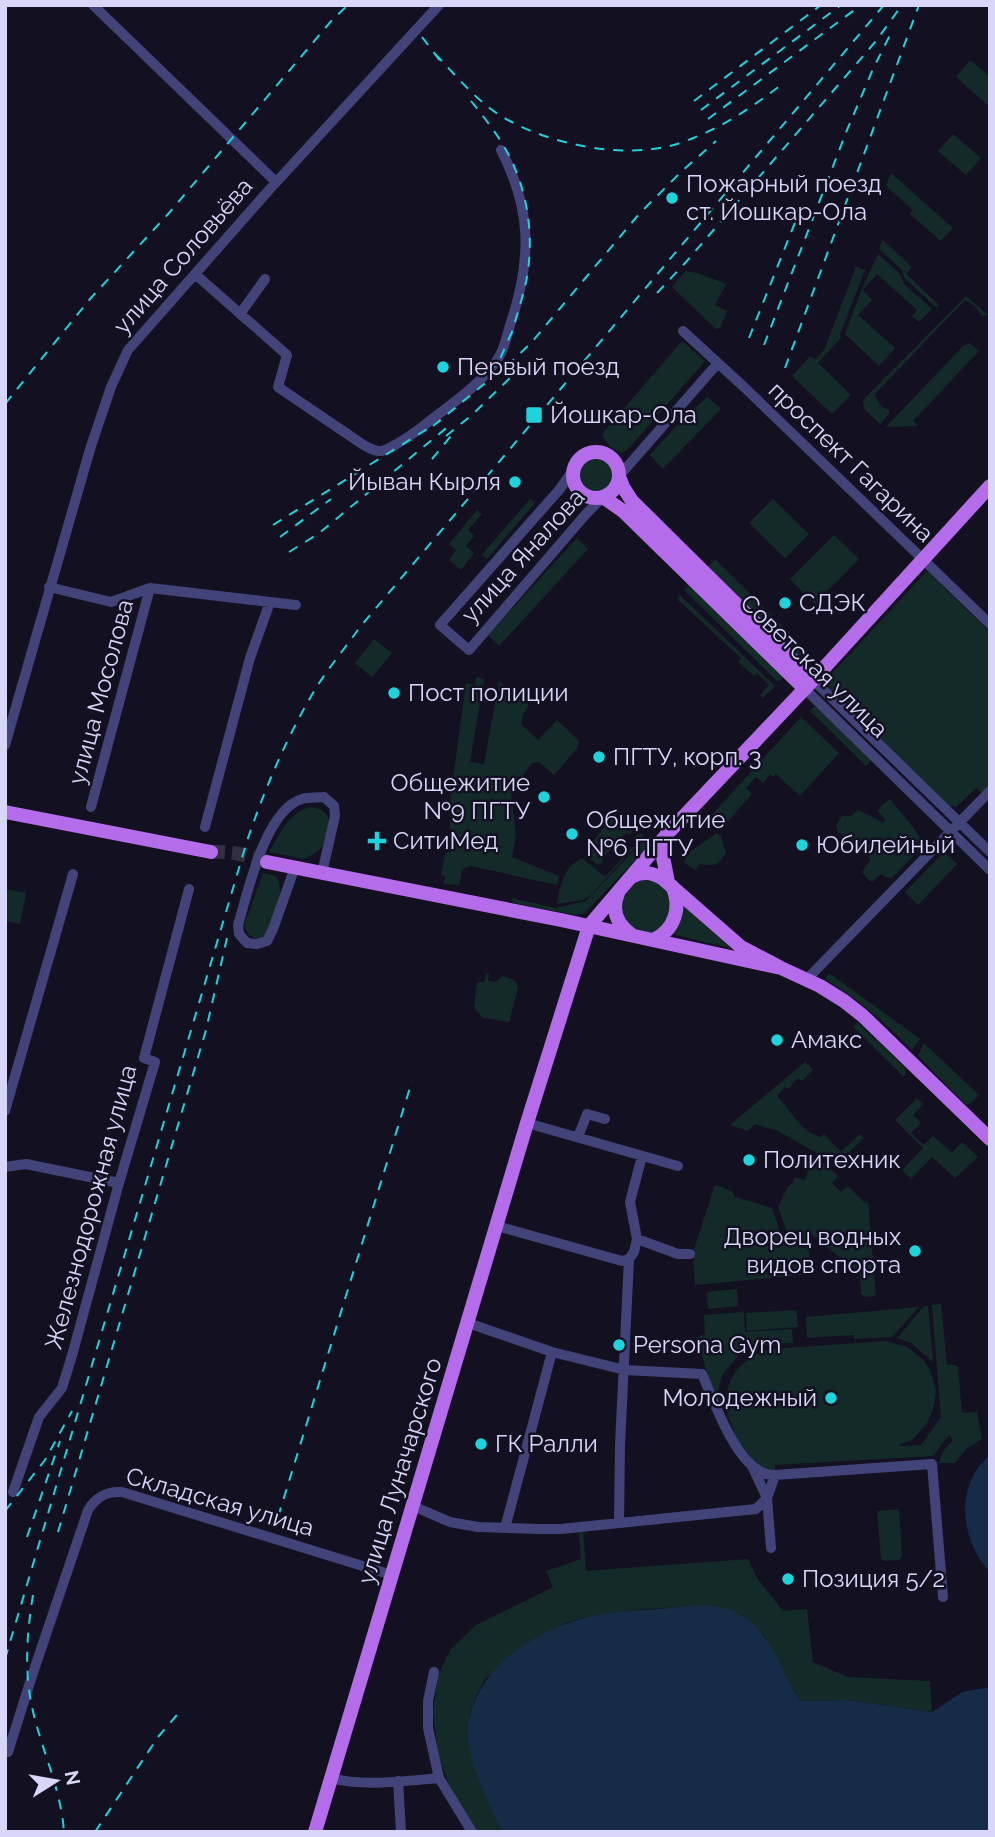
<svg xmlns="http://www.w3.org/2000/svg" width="995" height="1837" font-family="Raleway,sans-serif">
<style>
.green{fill:#142a28}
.water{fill:#162b45}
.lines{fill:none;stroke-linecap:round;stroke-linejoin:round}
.major-tunnel{stroke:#312f41;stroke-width:14;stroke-dasharray:14 7;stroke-linecap:butt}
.minor{stroke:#424379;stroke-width:10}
.major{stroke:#b56cea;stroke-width:14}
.rail{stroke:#1fd3dc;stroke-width:2;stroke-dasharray:10 9;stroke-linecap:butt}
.poi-dot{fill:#1fd3dc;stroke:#131121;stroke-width:2.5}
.labels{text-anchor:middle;stroke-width:5;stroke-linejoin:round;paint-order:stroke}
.poi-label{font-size:24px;fill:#d8d6f9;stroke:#131121;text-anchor:start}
.street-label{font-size:24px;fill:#d8d6f9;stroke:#131121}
</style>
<rect width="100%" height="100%" fill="#131121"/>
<path class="green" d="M970,60L990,77V107L956,77Z
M953,134L981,158L966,175L938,151Z
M891,173L953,228L941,241L910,214L913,210L886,186Z
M882,239L912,267L906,274L939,305L937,308L905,279L902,270L879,249Z
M878,254L900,274L904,284L932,309L919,322L912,316L917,310L877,274L863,290L872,300L858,315L895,348L879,366L845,334L861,291Z
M856,267L865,270L840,334L841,338L818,363L851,395L832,414L792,376L810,356L815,360L824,350Z
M685,271L698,273L726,284L715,305L727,311L720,328L716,329L672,287Z
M966,296L988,315L982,316L976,307L965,300L875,394C876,401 882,408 889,410V414L880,424L864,409L863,400Z
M682,341L705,361L627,450L622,453C613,451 605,442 602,434Z
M970,343L979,351L913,421L918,426L886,427L963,346Z
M707,397L721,409L663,469L650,455L679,423Z
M579 475a17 17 0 1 1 34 0a17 17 0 1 1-34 0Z
M530,499L534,501V504L487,559L482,555L483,553Z
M773,499L809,534L785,558L749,523Z
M477,510L482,514L468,530L474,536L466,546L474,553L461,570L449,560L456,550L449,544Z
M834,535L859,559L815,604L790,579Z
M577,538L588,549L499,646L488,635Z
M715,559L807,650L798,658L707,567Z
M927,571L990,632V784L982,793L976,788L956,807L949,805L830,690C828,680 829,677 835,670Z
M691,583L785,675L778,682L684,590Z
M680,595L775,686L763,698L760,695L769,685L757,673L754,676L738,662L741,658L677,599Z
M374,639L392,653L372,677L355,663Z
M476,677L484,679L470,762L484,764L499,681L529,705L523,714L521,724L538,740L557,720L579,741L578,747L554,775L539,762L532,763L511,791L516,836L512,857L559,876L557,885L471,866L462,869L459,885L443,884L445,876L441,875L445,854L450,851V801L466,683L475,685Z
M815,706L871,760L866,766L810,711Z
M801,717L839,753L800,796L776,774L773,777L770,774L763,783L756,777L746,788L752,794L723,827L718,829L708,819Z
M890,799L916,831L923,846L892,878L886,877L881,874L872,882L868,880L862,872L871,859L854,842L838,832L836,826L842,816H851L858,810L884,823L885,819L878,811L882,805Z
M310,807C312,807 319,808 321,810C335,817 329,842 319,850C315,854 309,856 304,859L269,852C280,834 288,813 310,807Z
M614,815C621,814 632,824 633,830L630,834L626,833L603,858L602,863L598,865L586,856V850Z
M640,833L644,837L590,896L583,900L557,904C560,886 564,866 582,858L605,877L636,843L634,837Z
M717,833L721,836L726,853C717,866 716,866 700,864L695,870L683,862L691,851Z
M645,839L648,846L585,913L575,915L513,903L511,898L556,908L586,901Z
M944,852L957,864L918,905L905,892Z
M263,873L276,876C287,895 273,917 265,936L257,939L249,935L244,926Z
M646,880C688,887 668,941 640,932C634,930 627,923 622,919L619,900L634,883Z
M5,889L26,893L20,924L5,921Z
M683,905L730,948L671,934C680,925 683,918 683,905Z
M829,973L920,1039L912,1050C885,1023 861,1001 828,981L826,978Z
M486,974H489L488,981L496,982L502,976C511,978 516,979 518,988L509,1022L483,1018L474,1008L477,982H484Z
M857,1022L903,1066L906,1071L904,1077L853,1027Z
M924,1043L979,1095L970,1104H965L918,1056Z
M805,1062L813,1070L802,1081L798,1078L788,1089L785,1087L777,1096C792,1111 799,1131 821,1137L824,1134L841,1152L860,1134L864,1138L838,1163L813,1151L778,1131L755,1124L748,1131L730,1125Z
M917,1098L923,1104L913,1115L921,1123L911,1133L923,1145L933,1136L952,1153L962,1142L978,1157L955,1178L932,1157L911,1179L902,1170L923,1148L895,1120Z
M814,1160L826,1164L838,1176L832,1183L841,1192L848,1186L865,1203L868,1201L876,1296L866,1297L861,1294L860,1274L807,1231L811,1274L695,1285L693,1252L715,1185L732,1191L735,1197L772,1208L780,1232H787L778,1207L788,1186L793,1183L795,1177L805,1180L811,1162Z
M737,1289L738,1306L708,1309L707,1292Z
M941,1304L947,1365H955L958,1367L962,1413L977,1412L982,1439L966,1449L955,1463H939L943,1451L953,1440L949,1435L933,1456L775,1465V1473C769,1471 759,1469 754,1465C749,1461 745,1452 742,1447C718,1413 706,1376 698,1336L705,1335L704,1315L744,1312L745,1332L792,1329L793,1343C779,1344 763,1344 749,1349C741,1352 737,1357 732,1363C729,1367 724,1372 722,1376C714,1394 722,1420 735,1433C732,1425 727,1416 726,1406C724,1377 745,1355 772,1349L886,1341L907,1347L915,1353L924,1361L930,1370L936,1391L935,1401L932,1412L927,1423L913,1439L898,1446L921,1445L941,1417L932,1305Z
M924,1306H928L933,1362L911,1343L897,1338Z
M919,1307L892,1337L854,1339V1335L807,1338L806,1317Z
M796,1310L798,1327L747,1331L746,1313Z
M899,1509L902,1556L899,1560L884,1561L881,1558L877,1511Z
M579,1530H583L586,1571L748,1559L757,1578L783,1611L807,1609L813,1662L848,1677L930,1681L932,1712L848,1700L800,1701L764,1635L741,1614L680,1607L634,1610L586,1617L566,1623L527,1644L485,1679L476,1696L471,1710L466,1728L470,1751L488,1802L502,1832H472L452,1792L439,1758L433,1713L438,1675L450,1650L476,1625L553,1587L546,1571L581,1559Z"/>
<path class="water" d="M990,1455V1572C960,1540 954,1485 990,1455Z
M701,1605C765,1606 773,1656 800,1701L848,1700L932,1712L962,1692L990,1687V1832H502C488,1803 468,1761 467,1730C467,1725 468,1720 470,1715C483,1664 536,1631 584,1618C608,1611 633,1611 658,1609C673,1608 687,1606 701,1605Z"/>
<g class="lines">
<path class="major-tunnel" d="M211,852C229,851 250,855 267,862"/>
<path class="minor" d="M93,5L276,182
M195,274L287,355L278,387L362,444C368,447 374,452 381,451C390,450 419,430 427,423C450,405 486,381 500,355C506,344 508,330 512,319C532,257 531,208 501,150
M240,314L265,279
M683,331L744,387L990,624
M574,469L559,490L440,625L469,650L586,514L603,497
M620,475L718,363
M49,587L111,602L150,588L296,605
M813,680L990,852
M805,689L990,870
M5,745L91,446L111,387L128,350L269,190L439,5
M91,807L150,588
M205,827L250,658L270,602
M295,867L273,929L267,941L257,944L247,943L239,934L238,925C248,892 265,810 302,799C308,797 317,798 324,797L334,806L335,816L322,873
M807,979L990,791
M5,1111L73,874
M527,1123L678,1166
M578,1137L587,1114L605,1119
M5,1167L26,1164L119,1183
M497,1226L622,1261L629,1259
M637,1239L630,1202L642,1156
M468,1323L552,1352L625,1370L702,1374C714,1401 735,1463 764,1473C767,1475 771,1475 775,1475L932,1464L943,1597
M752,1466L767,1498L771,1548
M13,1492L39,1417L62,1388L73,1352L119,1183L155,1062L144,1058L189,889
M413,1506L450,1522L478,1527L538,1529H561L756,1509L767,1498L775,1475
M619,1522L620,1445L629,1259L634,1252L637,1239L678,1254H690
M505,1528L552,1352
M434,1672L428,1701V1728L439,1778
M5,1751L8,1752L32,1676L88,1510C96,1497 106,1491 122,1492L392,1575
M331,1778C364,1787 405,1781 439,1778L472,1832
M398,1781L401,1832"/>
<path class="major" d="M573 475a23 23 0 1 1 46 0a23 23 0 1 1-46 0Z
M620,479L623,487L632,501L813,680
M603,497L623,511L805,689
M5,812L211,852
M667,836L663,857L668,882
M267,862L561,920L781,968
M631,877C642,871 651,872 662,878L741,947L781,968L820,986L844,1001L863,1016L990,1139
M618,893C611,910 617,925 632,935
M653,940C675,930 682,907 672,886
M315,1832L527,1123L589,926L669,832L813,680L990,486"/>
<path class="rail" d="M422,37L441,62
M435,54C452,71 468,91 487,106C533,143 625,162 680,143C721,129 751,108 785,82
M471,101C483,116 496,132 506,150C528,189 535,238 526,282C522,300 516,318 511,335
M694,101L821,5
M701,110L841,5
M708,119L861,5
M657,293L686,262L876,41L902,5
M749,338L802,205
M764,345L847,130L873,69L891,33
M785,368L919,5
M489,373L500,359L514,327
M5,404L90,299L169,213L332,20L348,5
M433,426L511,362L531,343L639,214L682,171L716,141
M446,436L473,414L511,377
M432,459L455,431
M273,525L440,421
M280,537L331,499
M289,552L318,534L450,425
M5,1511L45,1460L72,1411
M278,1517L412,1081
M58,1532L206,1030L227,938
M27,1537L60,1441
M33,1595C27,1632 24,1670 32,1707C41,1749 61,1788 64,1832
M5,1659L247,841C265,788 287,736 316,688C329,667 346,647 360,627L884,5
M95,1832L158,1737L182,1709"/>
</g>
<g class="poi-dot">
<circle cx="672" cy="198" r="7"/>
<circle cx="443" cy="367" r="7"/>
<rect x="525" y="406" width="18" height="18" rx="3.5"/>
<circle cx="515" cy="482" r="7"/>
<circle cx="785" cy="603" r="7"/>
<circle cx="394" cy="693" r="7"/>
<circle cx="599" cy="757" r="7"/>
<circle cx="544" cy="797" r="7"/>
<circle cx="572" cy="834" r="7"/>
<path d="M373.5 830.5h7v7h7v7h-7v7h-7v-7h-7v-7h7z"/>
<circle cx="802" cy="845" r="7"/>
<circle cx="777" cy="1040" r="7"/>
<circle cx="749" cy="1160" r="7"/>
<circle cx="915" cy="1251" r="7"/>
<circle cx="619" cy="1345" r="7"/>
<circle cx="831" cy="1398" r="7"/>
<circle cx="481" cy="1444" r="7"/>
<circle cx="788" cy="1579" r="7"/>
</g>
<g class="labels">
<g class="poi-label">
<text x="686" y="192">Пожарный поезд<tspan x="686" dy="28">ст. Йошкар-Ола</tspan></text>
<text x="457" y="375">Первый поезд</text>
<text x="550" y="423">Йошкар-Ола</text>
<text x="501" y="490" text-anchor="end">Йыван Кырля</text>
<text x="799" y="611">СДЭК</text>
<text x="408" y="701">Пост полиции</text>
<text x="613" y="765">ПГТУ, корп. 3</text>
<text x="530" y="791" text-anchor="end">Общежитие<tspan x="530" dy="28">№9 ПГТУ</tspan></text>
<text x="586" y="828">Общежитие<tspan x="586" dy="28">№6 ПГТУ</tspan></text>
<text x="393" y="849">СитиМед</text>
<text x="816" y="853">Юбилейный</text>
<text x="791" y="1048">Амакс</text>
<text x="763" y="1168">Политехник</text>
<text x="901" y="1245" text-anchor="end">Дворец водных<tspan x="901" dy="28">видов спорта</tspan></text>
<text x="633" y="1353">Persona Gym</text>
<text x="817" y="1406" text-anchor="end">Молодежный</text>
<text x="495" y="1452">ГК Ралли</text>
<text x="802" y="1587">Позиция 5/2</text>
</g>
<g class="street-label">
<text transform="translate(183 256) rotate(-49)" y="8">улица Соловьёва</text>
<text transform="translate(851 462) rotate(44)" y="8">проспект Гагарина</text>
<text transform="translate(523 556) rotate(-48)" y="8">улица Яналова</text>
<text transform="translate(814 666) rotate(44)" y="8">Советская улица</text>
<text transform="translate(101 692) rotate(-75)" y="8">улица Мосолова</text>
<text transform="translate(91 1207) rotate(-75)" y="8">Железнодорожная улица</text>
<text transform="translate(400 1471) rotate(-73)" y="8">улица Луначарского</text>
<text transform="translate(220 1502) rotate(16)" y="8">Складская улица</text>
</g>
</g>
<rect width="995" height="1837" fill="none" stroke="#d8d6f9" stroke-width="14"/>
<g transform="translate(56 1781) rotate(79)" stroke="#131121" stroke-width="5" paint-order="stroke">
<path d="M0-5L12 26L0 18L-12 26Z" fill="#d8d6f9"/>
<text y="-10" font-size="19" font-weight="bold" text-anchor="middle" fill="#d8d6f9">N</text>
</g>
</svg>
